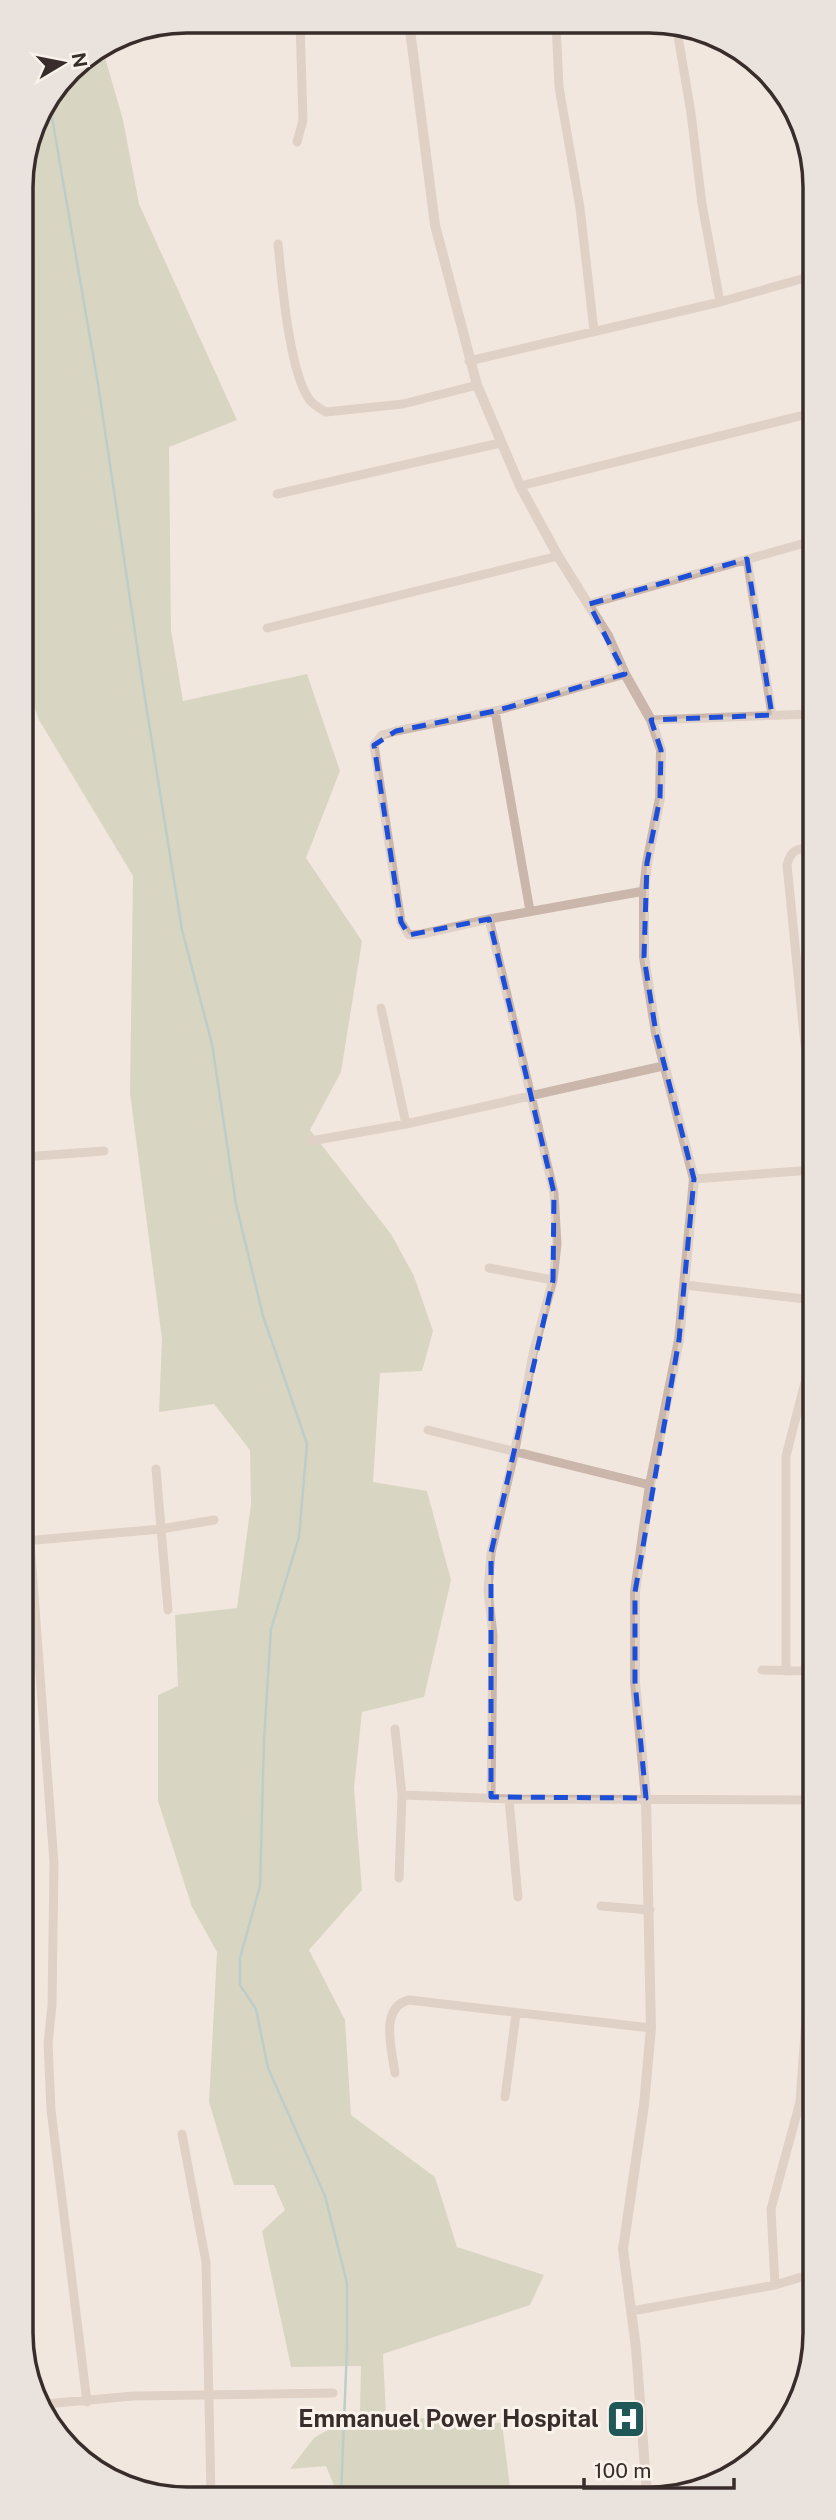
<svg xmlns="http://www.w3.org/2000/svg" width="836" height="2520" font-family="'Public Sans',sans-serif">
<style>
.green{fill:#b8c19f}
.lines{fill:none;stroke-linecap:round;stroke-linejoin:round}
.stream{stroke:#7eaeac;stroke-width:2.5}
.minor{stroke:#cab6ab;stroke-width:9}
.tertiary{stroke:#cab6ab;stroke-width:10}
.marked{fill:none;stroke:#1d4ed8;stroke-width:5;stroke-dasharray:14 9;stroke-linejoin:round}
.labels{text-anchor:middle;stroke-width:6;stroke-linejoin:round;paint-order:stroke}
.poi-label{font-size:24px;font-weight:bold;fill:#382d2a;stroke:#f9f2eb;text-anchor:end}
.rim{fill:none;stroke:#382d2a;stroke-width:3.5}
</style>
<rect width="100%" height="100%" fill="#f2e7df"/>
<path class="green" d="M102,47L123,120L139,204L237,420L169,447L171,630L183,701L307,674L340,771L306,858L362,941L341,1072L310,1130L391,1234L414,1276L433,1331L422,1371L380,1373L373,1482L427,1491L451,1580L424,1697L362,1712L354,1788L362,1890L309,1950L345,2020L351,2115L435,2177L457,2247L544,2275L530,2305L383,2354L386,2416L502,2423L511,2496H335V2488L326,2466L290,2469L314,2438L360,2411L361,2366L291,2367L262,2231L285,2210L274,2185H234L209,2102L217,1952L192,1907L158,1801V1695L178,1686L175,1615L237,1608L251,1504L250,1450L214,1404L159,1412L162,1339L130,1093L133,876L39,720L22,673L21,176L38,114L77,63Z"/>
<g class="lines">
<path class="stream" d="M49,100L98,384L143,686L182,930L212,1044L236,1204L263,1316L307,1444L299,1537L271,1629L264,1740L260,1886L240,1958V1985L256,2009L268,2068L325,2196L347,2283V2347L341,2496"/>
<path class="minor" d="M556,23L559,87L580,208L594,331
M676,24L691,113L702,204L720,302
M297,142L303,120L300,22
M278,244C282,281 289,371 309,399C313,405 319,408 326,412L403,404L477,385
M469,361L720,302L812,276
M520,486L812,413
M277,494L500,443
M747,559L772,715
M589,604L812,541
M267,628L558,556
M625,674L495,711L396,731L382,735L374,745L401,922L409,935L422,934L489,919L644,891
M495,711L530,911
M651,720L812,714
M813,848C798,848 791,849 787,865L805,1045L813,1077
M489,919L554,1193L557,1244L553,1280L533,1354L515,1450L491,1553L488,1591L493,1635L491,1797
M381,1008L406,1124
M311,1141L406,1124L663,1066
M23,1157L104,1151
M694,1179L813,1170
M489,1268L553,1280
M685,1285L813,1300
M428,1430L650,1485
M23,1447L54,1863L52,2006L48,2043L51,2110L87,2402
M156,1469L168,1610
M25,1541L161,1529L214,1520
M762,1670L814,1671
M786,1671V1456L811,1359
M395,1729L402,1795L399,1878
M402,1795L509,1799L814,1800
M509,1799L518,1897
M601,1906L650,1910
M395,2073C392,2050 379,2007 409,2000L651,2028
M505,2097L516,2014
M182,2134L206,2262L211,2496
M775,2285L771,2209L800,2102L814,1907
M632,2311L775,2285L815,2273
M45,2404L133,2396L333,2393
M762,2445H771
M503,2491L504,2496"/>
<path class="tertiary" d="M409,22L435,225L477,385L520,486L558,556L608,636L625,674L651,720L661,750L660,798L647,863L644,891V957L656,1033L694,1179L679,1340L650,1485L635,1592V1682L646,1798L651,2028L644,2105L623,2249L636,2348L647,2496"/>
</g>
<path d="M0 0H836V2520H0ZM747,559L772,715L651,720L661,750L660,798L647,863L644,957L656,1033L694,1179L679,1340L635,1592V1682L646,1798L491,1797V1553L553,1280L554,1193L489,919L409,935L401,922L374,745L396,731L495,711L625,674L589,604Z" fill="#f2e7df" fill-opacity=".55" fill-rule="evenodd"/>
<path class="marked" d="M747,559L772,715L651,720L661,750L660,798L647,863L644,957L656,1033L694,1179L679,1340L635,1592V1682L646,1798L491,1797V1553L553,1280L554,1193L489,919L409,935L401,922L374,745L396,731L495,711L625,674L589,604Z"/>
<defs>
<g id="hospital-square" transform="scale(2.0125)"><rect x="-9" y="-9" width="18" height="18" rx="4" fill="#205857" stroke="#f9f2eb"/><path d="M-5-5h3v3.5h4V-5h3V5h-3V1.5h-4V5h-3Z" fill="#fff"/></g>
</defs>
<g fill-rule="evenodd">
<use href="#hospital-square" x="626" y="2419"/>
</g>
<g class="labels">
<g class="poi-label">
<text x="599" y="2427">Emmanuel Power Hospital</text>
</g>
</g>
<path d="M0 0H836V2520H0ZM187 33H649A154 154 0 0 1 803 187V2333A154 154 0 0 1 649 2487H187A154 154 0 0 1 33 2333V187A154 154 0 0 1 187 33Z" fill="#eae2dc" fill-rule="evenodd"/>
<path class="rim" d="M187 33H649A154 154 0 0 1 803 187V2333A154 154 0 0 1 649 2487H187A154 154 0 0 1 33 2333V187A154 154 0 0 1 187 33Z"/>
<g transform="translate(63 63) rotate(80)" stroke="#f9f2eb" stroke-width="5" paint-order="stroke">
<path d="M0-5L12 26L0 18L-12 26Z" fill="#382d2a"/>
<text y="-10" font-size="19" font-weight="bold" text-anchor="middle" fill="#382d2a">N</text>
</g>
<path d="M584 2478v10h150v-10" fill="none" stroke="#382d2a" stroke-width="3.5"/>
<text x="594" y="2478" font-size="21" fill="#382d2a" stroke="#f9f2eb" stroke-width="5" paint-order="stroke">100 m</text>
</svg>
